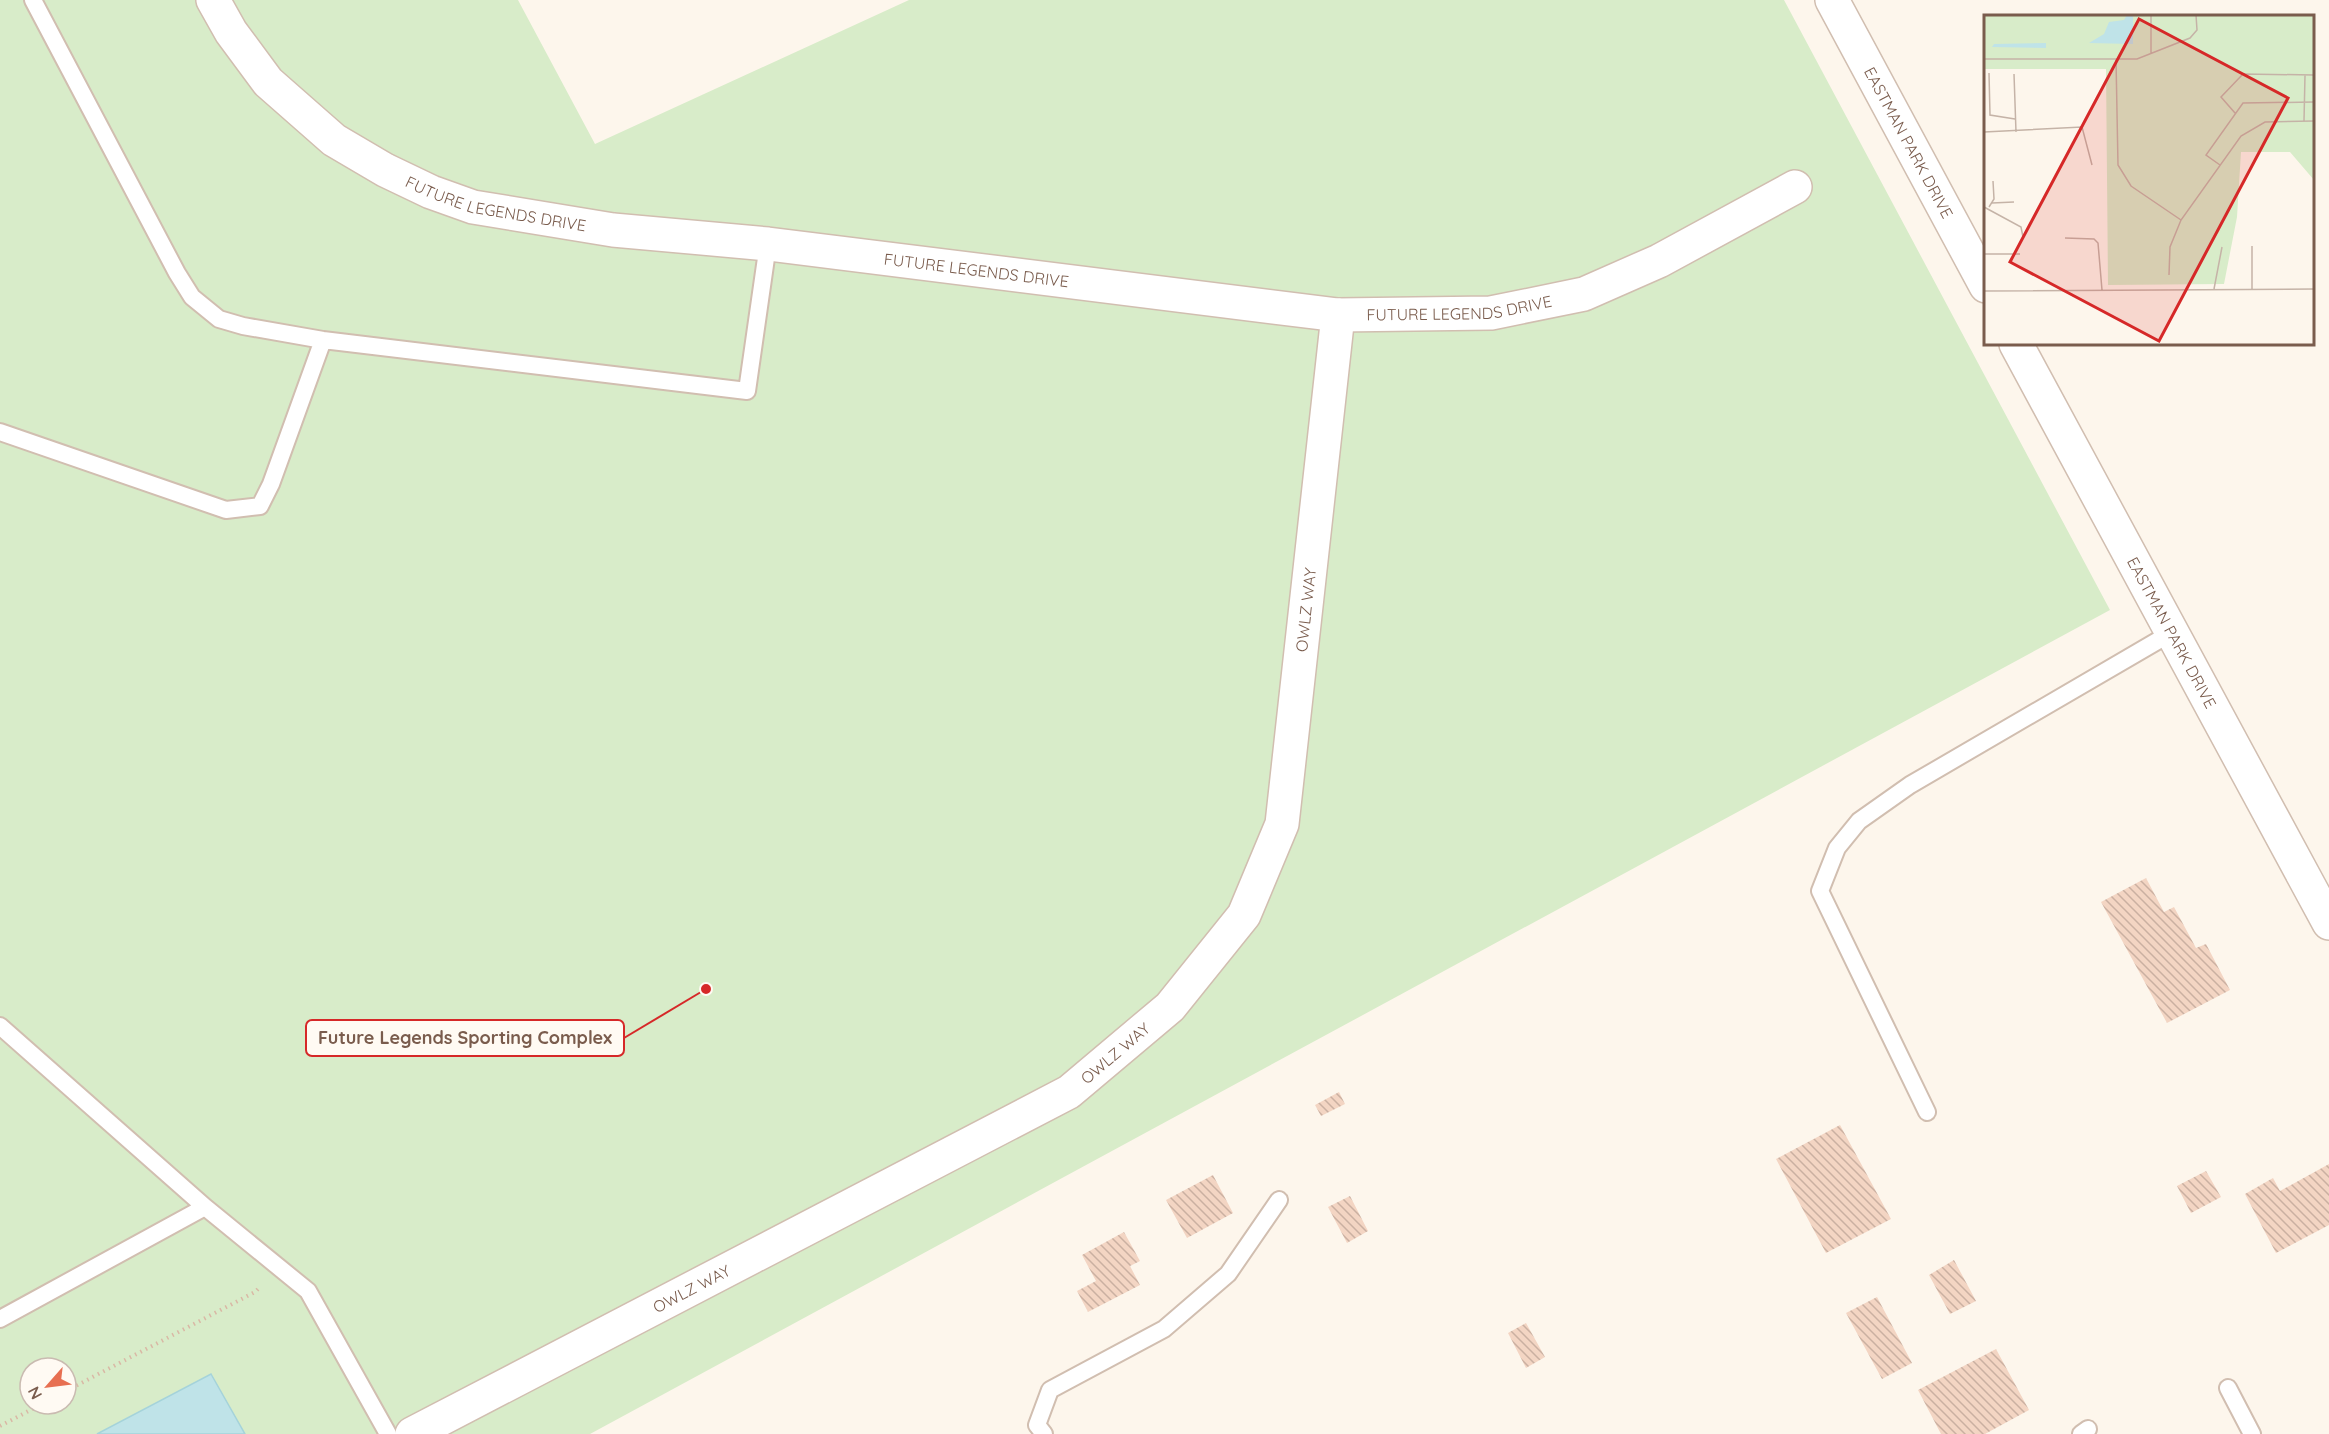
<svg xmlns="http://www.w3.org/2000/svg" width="2329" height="1434" font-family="Quicksand,sans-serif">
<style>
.green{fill:#d8ecc9;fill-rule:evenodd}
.water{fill:#bfe3e8;stroke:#a5d3da;stroke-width:1.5}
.building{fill:url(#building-back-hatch)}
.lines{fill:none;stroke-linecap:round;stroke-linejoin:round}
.service-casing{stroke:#d1beb0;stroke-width:20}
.minor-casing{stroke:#d1beb0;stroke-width:36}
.tertiary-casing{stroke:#d1beb0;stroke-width:36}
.path{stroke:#d9b8a5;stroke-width:4;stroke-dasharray:1.5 4.5;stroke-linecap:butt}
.service{stroke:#fff;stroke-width:16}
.minor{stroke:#fff;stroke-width:33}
.tertiary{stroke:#fff;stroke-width:33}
.labels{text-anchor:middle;stroke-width:5;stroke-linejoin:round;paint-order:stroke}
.street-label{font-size:16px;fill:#7a5c4d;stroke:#fffaf3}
.inset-road{fill:none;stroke:#c5b3a7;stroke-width:1.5}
.view{fill:#d62828;fill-opacity:0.15;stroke:#d62828;stroke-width:3}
.inset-edge{fill:none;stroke:#7a5c4d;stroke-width:3}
.leader{fill:none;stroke:#d62828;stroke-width:2}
.callout-dot{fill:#d62828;stroke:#fffaf3;stroke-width:2}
.callout{fill:#fffaf3;stroke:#d62828;stroke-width:2}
.callout-label{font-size:18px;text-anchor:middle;font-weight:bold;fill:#7a5c4d}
</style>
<defs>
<pattern id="building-back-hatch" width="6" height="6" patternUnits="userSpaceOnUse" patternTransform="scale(1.5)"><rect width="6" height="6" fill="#f3d5c3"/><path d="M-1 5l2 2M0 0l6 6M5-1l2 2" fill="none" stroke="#cab0a1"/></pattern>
</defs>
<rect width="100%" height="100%" fill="#fdf6ec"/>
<path class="green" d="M0,0H518L595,144L909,0H1784L2110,610L590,1434H0ZM30,1368H66V1404H30Z"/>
<path class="water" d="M211,1374L245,1434H97Z"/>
<path class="building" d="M2146,878L2164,912L2174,907L2196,948L2206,944L2230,990L2167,1023L2101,902Z
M1339,1092L1345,1104L1321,1116L1315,1105Z
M1840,1125L1891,1219L1826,1253L1776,1159Z
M2329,1164V1225L2276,1253L2245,1194L2273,1178L2280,1191Z
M2206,1171L2221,1197L2191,1213L2177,1186Z
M1213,1175L1233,1213L1187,1238L1166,1200Z
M1350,1196L1368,1231L1347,1243L1328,1207Z
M1124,1232L1140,1261L1130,1266L1140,1285L1088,1312L1077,1291L1096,1281L1082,1255Z
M1954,1260L1976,1301L1950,1314L1929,1275Z
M1877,1297L1912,1363L1882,1379L1846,1313Z
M1526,1323L1545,1357L1526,1368L1508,1333Z
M1996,1349L2029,1410L1985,1434H1941L1918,1390Z"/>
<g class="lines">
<g class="service-casing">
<path id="service" d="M33,0L177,273L192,297L219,319L243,326L323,340L747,391L768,244
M0,432L226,510L260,506L271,484L323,340
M0,1026L205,1207L308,1291L388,1434
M1927,1112L1820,891L1837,848L1859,821L1910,785L2171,633
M0,1319L205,1207
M2228,1388L2252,1434
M1044,1434L1037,1425L1050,1390L1164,1329L1228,1274L1279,1200
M2081,1434L2088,1429"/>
</g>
<g class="minor-casing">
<g id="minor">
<path id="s1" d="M213,0L231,32L268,82L334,140L385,170L431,192L473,207L613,230L768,244L1338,315L1491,313L1584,294L1659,261L1795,187"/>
<path id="s2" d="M412,1434L1069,1092L1170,1007L1244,915L1282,824L1338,315"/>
</g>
</g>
<g class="tertiary-casing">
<g id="tertiary">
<path id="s3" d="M1832,0L1986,286"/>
<path id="s4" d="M2016,344L2329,923"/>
</g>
</g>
<path class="path" d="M66,1391L255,1292L260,1287
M0,1426L42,1404"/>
<use href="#service" class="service"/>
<use href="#minor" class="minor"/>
<use href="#tertiary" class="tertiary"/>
</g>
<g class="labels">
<g class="street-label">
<text dy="6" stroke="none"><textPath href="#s3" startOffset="162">EASTMAN PARK DRIVE</textPath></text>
<text dy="6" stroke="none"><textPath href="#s1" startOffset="363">FUTURE LEGENDS DRIVE</textPath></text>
<text dy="6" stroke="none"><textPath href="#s1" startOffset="849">FUTURE LEGENDS DRIVE</textPath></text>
<text dy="6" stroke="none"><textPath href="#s1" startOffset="1335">FUTURE LEGENDS DRIVE</textPath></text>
<text dy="6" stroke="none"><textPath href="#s2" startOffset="1305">OWLZ WAY</textPath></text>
<text dy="6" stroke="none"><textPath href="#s4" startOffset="328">EASTMAN PARK DRIVE</textPath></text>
<text dy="6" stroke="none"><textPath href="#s2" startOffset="801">OWLZ WAY</textPath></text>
<text dy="6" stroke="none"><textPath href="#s2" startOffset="315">OWLZ WAY</textPath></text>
</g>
</g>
<g transform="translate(1984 15)">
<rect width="330" height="330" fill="#fdf6ec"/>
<path d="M0,0H330V165L306,137H257L253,202L240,269L124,270L122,54H0Z" fill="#d8ecc9"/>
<path d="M143,0H149V29L105,28L120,19L125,7L140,5ZM62,28V33L8,32L10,29Z" fill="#bfe3e8"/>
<path class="inset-road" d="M167,0V38M0,44H132L134,150L147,171L197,205M132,44H153L206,23L213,15L212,0M5,58L6,100L31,104M30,59L32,117M251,98L237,82L259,59L330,60M320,106L321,60M0,117L98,112L108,150M236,150L222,140L259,88L330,87M8,188L30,187M0,192L37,212L39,222M5,192L10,184L9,166M81,223L110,224L114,228L118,275M268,231V274M0,239H36M185,260L186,232L197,205L257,121L281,107L330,106M230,274L238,232M0,276L330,274"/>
<path class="view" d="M155,4L304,83L175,326L26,247Z"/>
<rect width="330" height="330" class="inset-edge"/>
</g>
<path class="leader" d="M706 989L624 1038"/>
<circle class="callout-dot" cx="706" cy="989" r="6"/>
<rect class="callout" x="306" y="1020" width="318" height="36" rx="6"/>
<g class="callout-label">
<text x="465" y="1044">Future Legends Sporting Complex</text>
</g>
<g transform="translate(48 1386) rotate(242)"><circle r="28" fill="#fffaf3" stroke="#cabbb1" stroke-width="1.5"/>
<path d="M0-4.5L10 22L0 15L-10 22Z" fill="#e76f51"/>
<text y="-9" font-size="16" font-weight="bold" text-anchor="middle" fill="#7a5c4d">N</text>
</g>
</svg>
